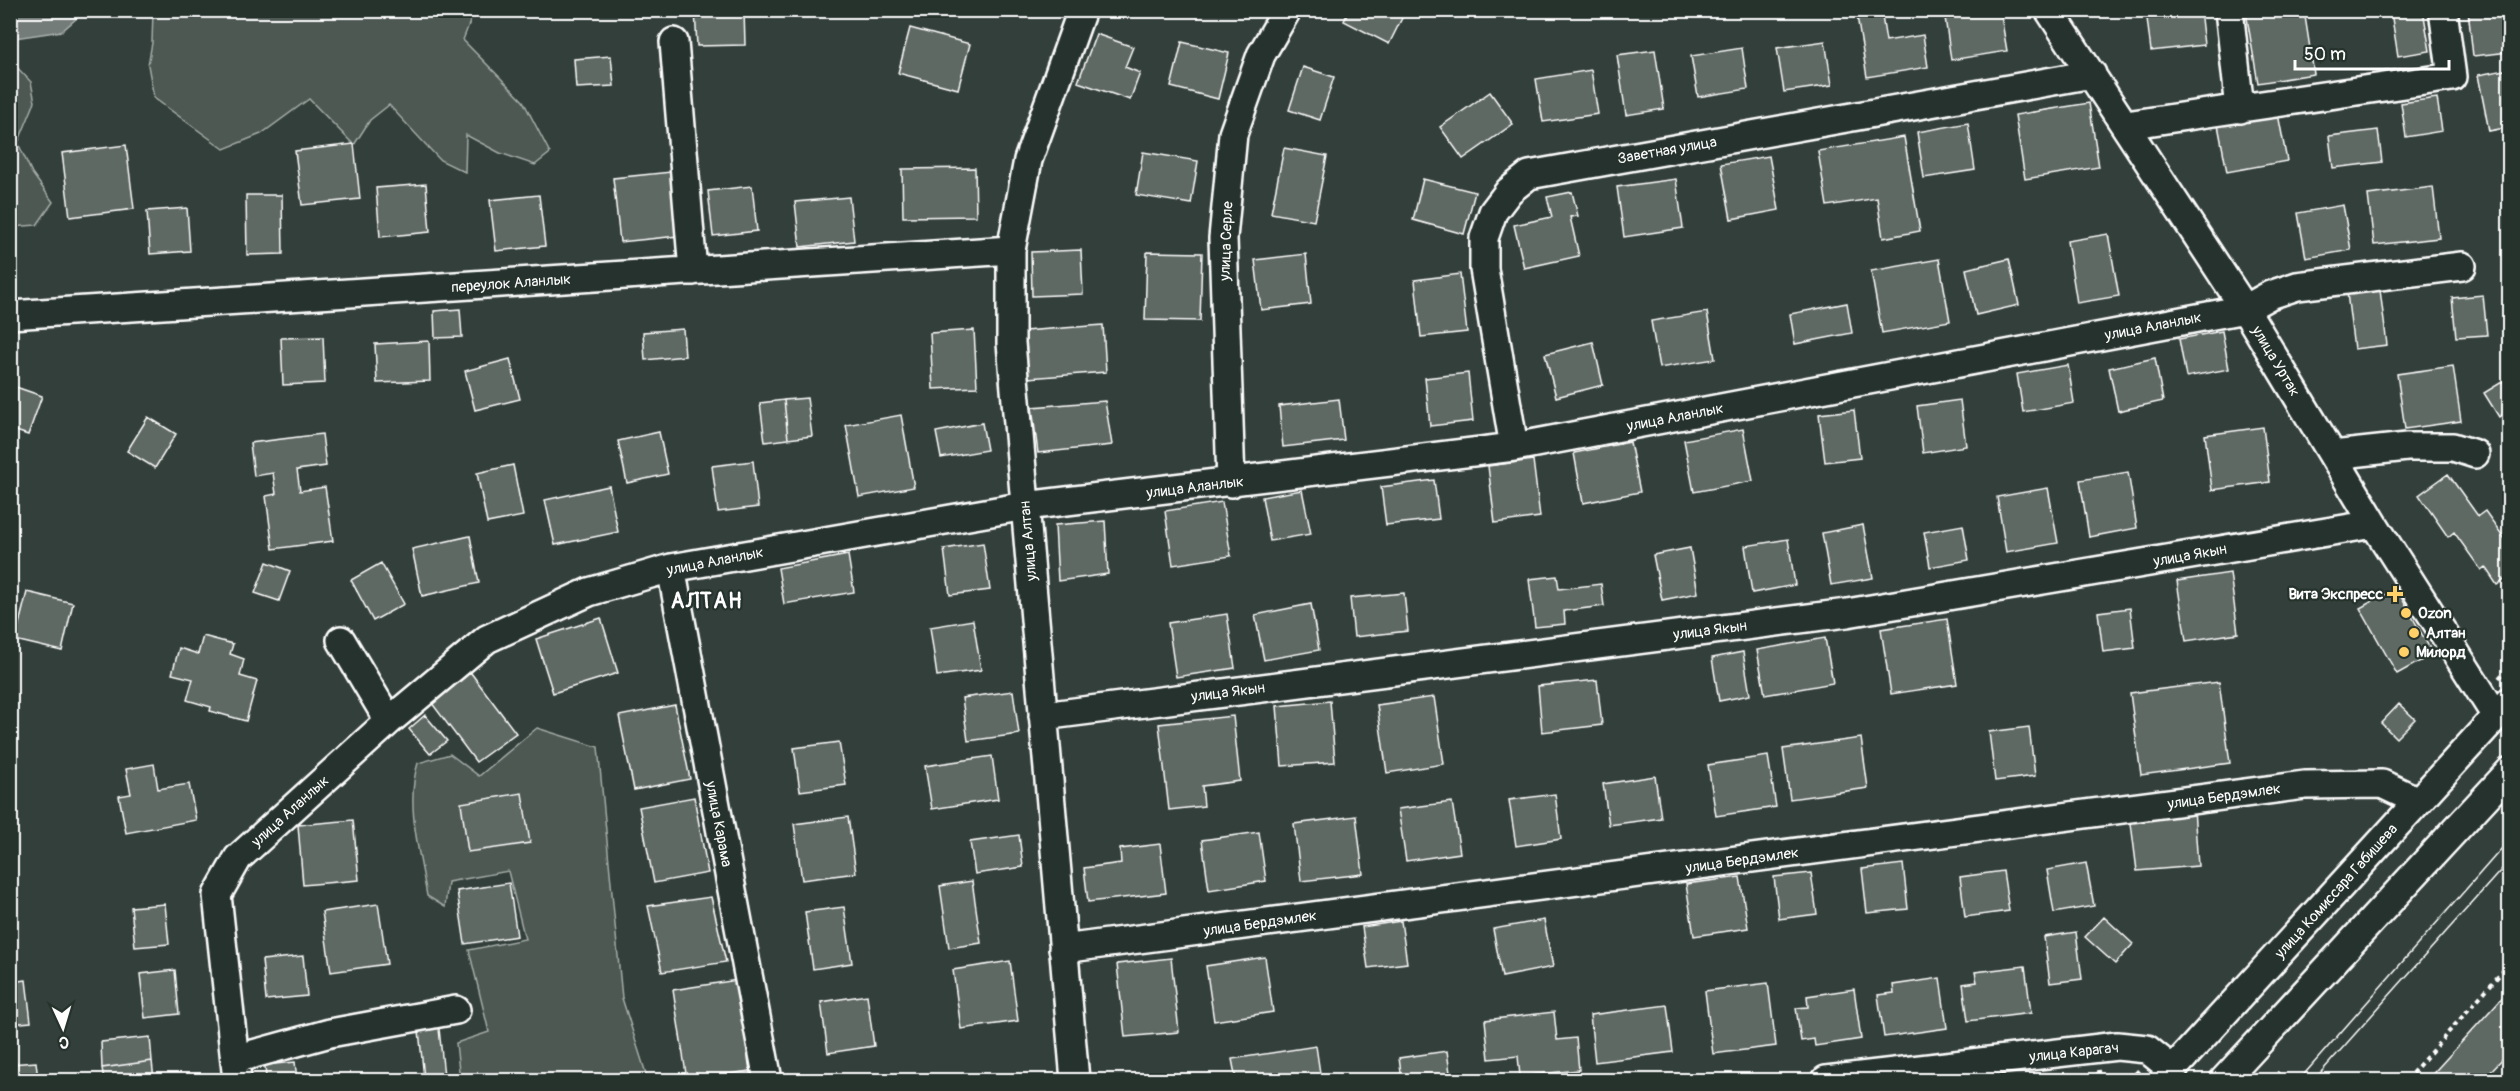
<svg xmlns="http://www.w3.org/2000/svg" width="2520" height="1091" font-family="Pangolin,sans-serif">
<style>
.green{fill:#4d5853;stroke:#a6aca9;stroke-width:1.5}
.water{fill:#737b78;stroke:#abb0ae;stroke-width:1.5}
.building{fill:#5f6964;stroke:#fff;stroke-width:1.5}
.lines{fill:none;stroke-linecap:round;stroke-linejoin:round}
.minor-casing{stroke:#fff;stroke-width:32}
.path{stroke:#fff;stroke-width:4;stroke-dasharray:4.5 4.5;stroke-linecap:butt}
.minor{stroke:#26332d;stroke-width:27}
.tram{stroke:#fff;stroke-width:1.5}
.poi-dot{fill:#ffd166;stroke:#26332d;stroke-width:2}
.labels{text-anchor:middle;stroke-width:4.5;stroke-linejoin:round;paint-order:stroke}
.street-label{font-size:15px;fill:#fff;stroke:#26332d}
.poi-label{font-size:15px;font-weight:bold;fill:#fff;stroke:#26332d;text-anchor:start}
.district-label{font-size:21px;font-weight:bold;letter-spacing:1.5px;fill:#fff;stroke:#26332d}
</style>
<rect width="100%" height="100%" fill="#333f3a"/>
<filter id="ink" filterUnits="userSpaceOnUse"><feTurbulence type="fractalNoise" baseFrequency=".0167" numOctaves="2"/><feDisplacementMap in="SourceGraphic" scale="12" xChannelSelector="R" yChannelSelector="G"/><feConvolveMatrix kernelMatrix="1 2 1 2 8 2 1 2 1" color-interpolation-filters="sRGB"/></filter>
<g filter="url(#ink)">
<path class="green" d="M153,11H474L463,40L523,101L550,153L535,165L500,153L466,135L465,172L440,160L389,105L370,120L354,145L309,99L261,134L224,149L154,98L148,65L152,43Z
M11,61L31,82L35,102L18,143L32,173L53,202L37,225L11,227Z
M537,728L598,747L622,998L648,1080H460L456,1043L489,1032L469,950L525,939L508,871L448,882L445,907L427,896C420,854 405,804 418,763L450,754L479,776Z"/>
<path class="water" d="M10,11L11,10L85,11L62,31L15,38L11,34Z"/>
<path class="building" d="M636,10H673V12L636,14Z
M695,10H744L745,45L697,46Z
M1349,10H1406L1389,44L1344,21Z
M1856,10H1881L1886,41L1923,35L1928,67L1867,77Z
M1988,10H2000L2007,51L1951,60L1945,17Z
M2146,10H2200L2204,45L2151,51Z
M2256,10H2304L2314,74L2258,83L2246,12Z
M2399,10H2423L2430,51L2398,56L2391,12Z
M2468,10H2510V52L2473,56Z
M910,28L970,44L958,89L898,73Z
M1096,34L1133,47L1125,67L1140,73L1130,100L1078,82Z
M1825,41L1832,85L1784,92L1777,48Z
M1182,42L1229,53L1218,99L1171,87Z
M1742,48L1748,89L1698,97L1691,56Z
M1655,50L1664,109L1626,115L1617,55Z
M611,56L614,86L576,88L574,59Z
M1303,67L1334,77L1320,120L1289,110Z
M2510,69V127L2489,131L2478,75Z
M1591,70L1598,114L1543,122L1536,79Z
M1490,92L1513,124L1463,159L1440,127Z
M2437,98L2442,131L2406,137L2401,103Z
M2089,103L2099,167L2025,179L2015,115Z
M2278,114L2287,161L2227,172L2218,125Z
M1968,123L1975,170L1924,178L1917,132Z
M2378,130L2382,162L2333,168L2329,136Z
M1904,137L1920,231L1883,238L1877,198L1827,206L1818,151Z
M354,144L360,199L302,205L295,151Z
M126,145L134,209L70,217L62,153Z
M1284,148L1327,156L1314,221L1271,213Z
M1143,152L1198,161L1191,204L1136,195Z
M1769,156L1779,210L1731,219L1721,164Z
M975,168L976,216L903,217L902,169Z
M671,172L678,236L620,242L613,178Z
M1423,179L1475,192L1464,234L1413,220Z
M1676,179L1683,228L1624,237L1617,187Z
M426,184L430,232L380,237L376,188Z
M752,186L757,231L713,236L708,191Z
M2433,187L2439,238L2374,245L2368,195Z
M1572,192L1578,216L1570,217L1579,256L1524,268L1514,225L1552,217L1547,197Z
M246,195H282L283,254L247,255Z
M539,195L545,246L496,251L490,200Z
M849,197L854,241L800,247L795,202Z
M2343,205L2351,250L2306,258L2298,213Z
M187,208L190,251L150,254L147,211Z
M2108,234L2119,296L2077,303L2067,241Z
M1081,250L1083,294L1032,296L1031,252Z
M1147,252L1202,253L1200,321L1145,320Z
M1306,254L1311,304L1261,310L1255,260Z
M1939,259L1950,321L1882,333L1871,271Z
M2009,259L2019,305L1976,315L1966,269Z
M1460,274L1467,332L1421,337L1415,280Z
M2380,290L2387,345L2354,349L2347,293Z
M2483,295L2487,335L2456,337L2452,298Z
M1847,303L1852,333L1795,344L1790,314Z
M460,309L462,337L435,338L434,311Z
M1707,312L1715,359L1659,368L1651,321Z
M1103,325L1106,372L1028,378L1024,331Z
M683,329L685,356L645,360L643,332Z
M974,330L977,387L933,389L930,333Z
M2222,331L2229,369L2186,377L2179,339Z
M323,337L325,383L283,385L281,338Z
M429,341L430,381L377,383L375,344Z
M1593,342L1603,385L1556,397L1545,354Z
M2155,358L2163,401L2118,411L2109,368Z
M510,359L520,399L475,410L465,371Z
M2068,365L2074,403L2023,412L2017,374Z
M2453,366L2461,421L2405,429L2397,374Z
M1468,373L1473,421L1430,426L1425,378Z
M2510,377V410L2499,417L2484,393Z
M10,385L42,396L28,435L10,429Z
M807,398L812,436L788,439L784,400Z
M1339,399L1344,440L1283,447L1279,406Z
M784,400L788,439L765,442L760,403Z
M1960,400L1966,446L1923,453L1917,406Z
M1105,401L1112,445L1038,453L1032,407Z
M1854,410L1860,458L1825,462L1819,414Z
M901,415L914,487L859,497L846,425Z
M148,417L176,434L155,468L127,451Z
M982,423L987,450L941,458L936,432Z
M2263,427L2270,482L2212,490L2205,435Z
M1743,429L1753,481L1694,492L1684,440Z
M659,432L668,474L627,483L618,441Z
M322,434L326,466L297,470L300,491L325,487L333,541L273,549L266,496L276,494L273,473L254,476L250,443Z
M1630,442L1640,492L1583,503L1574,453Z
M1533,460L1540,517L1495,523L1488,466Z
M753,461L758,507L718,512L712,466Z
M513,465L523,516L487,523L477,473Z
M2128,472L2137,528L2089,537L2080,480Z
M2448,474L2478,516L2485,511L2510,546V576L2497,585L2485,567L2481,570L2454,532L2448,537L2419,495Z
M1434,480L1439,519L1386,525L1381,487Z
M609,486L618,532L555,545L545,500Z
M2048,488L2058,543L2006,552L1997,497Z
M1302,490L1311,534L1270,541L1262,497Z
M1222,502L1231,556L1173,565L1165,511Z
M1105,521L1108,574L1058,581L1055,525Z
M1863,525L1873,578L1831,585L1822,533Z
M1963,525L1969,560L1930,567L1924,532Z
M470,536L479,583L422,596L412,549Z
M1788,539L1795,585L1752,593L1745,546Z
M983,543L990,590L950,595L944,549Z
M1690,548L1698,593L1662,600L1653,555Z
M848,555L854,592L784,604L778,568Z
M267,562L290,571L279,601L255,593Z
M381,563L404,604L373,621L351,580Z
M2230,573L2238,633L2186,641L2177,581Z
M1557,576L1559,589L1601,584L1604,606L1564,611L1565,624L1535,627L1529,579Z
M2396,588L2433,654L2397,674L2360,608Z
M27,592L73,603L62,651L15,640Z
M1404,593L1408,631L1354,637L1350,598Z
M1311,604L1319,650L1264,660L1255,615Z
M2130,608L2135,648L2103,652L2098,612Z
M1227,614L1235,668L1176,677L1168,623Z
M601,618L618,673L553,693L536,639Z
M1947,619L1957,684L1891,694L1881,629Z
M973,620L981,670L937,676L930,627Z
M203,636L233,644L230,654L244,659L240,676L257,681L246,721L210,711L211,707L187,700L193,679L172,674L179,648L198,654Z
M1825,638L1833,683L1765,695L1757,650Z
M1743,652L1750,695L1719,701L1712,658Z
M468,669L516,733L476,762L428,698Z
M1597,680L1602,725L1542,732L1538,686Z
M2219,682L2230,763L2141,775L2130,693Z
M1013,691L1019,734L968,741L962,698Z
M1434,697L1444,764L1387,773L1377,705Z
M1330,701L1335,762L1282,766L1277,706Z
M2399,704L2415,719L2396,738L2381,723Z
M675,705L690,779L634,790L619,716Z
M425,715L447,741L430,754L409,729Z
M1233,716L1240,781L1202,786L1204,806L1169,810L1159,724Z
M2029,727L2035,776L1995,781L1989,732Z
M1861,738L1868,788L1790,799L1783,749Z
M839,742L846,785L800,791L794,748Z
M992,756L998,799L932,809L925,766Z
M1768,756L1776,807L1716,816L1708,765Z
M154,764L158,789L189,784L196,820L126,833L119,796L131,794L126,769Z
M1655,776L1661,818L1609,825L1603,784Z
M522,793L530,843L468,852L461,803Z
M1555,794L1561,839L1516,846L1509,800Z
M694,797L708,873L654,883L639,807Z
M1452,802L1460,853L1406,861L1398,809Z
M2194,809L2198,866L2137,871L2130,815Z
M1356,816L1363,874L1301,881L1294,824Z
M848,817L856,873L802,880L794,824Z
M353,820L359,880L303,885L298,825Z
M1259,832L1266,881L1209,890L1202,840Z
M1019,835L1023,867L975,874L970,842Z
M1160,844L1166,893L1088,902L1084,868L1121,863L1120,849Z
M2086,863L2094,906L2054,913L2047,870Z
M1903,864L1908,909L1867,913L1862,869Z
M2003,871L2009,911L1965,917L1960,877Z
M1811,873L1817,914L1779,919L1774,877Z
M1740,877L1748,928L1694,936L1686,884Z
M972,881L981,943L949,948L940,886Z
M509,883L517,936L465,944L457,891Z
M711,897L726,962L662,972L648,906Z
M165,904L169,944L135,947L131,907Z
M378,904L387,964L331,972L322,912Z
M844,907L852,963L813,969L805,912Z
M2104,917L2133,944L2115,964L2085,937Z
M1544,920L1553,967L1502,977L1493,929Z
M1401,921L1407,963L1368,968L1362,927Z
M2076,932L2082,979L2050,983L2044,937Z
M303,956L307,996L266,1000L262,960Z
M1265,957L1273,1012L1214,1021L1206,966Z
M1171,958L1179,1032L1125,1037L1117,964Z
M1010,961L1018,1021L961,1029L953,970Z
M2025,966L2031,1013L1968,1021L1963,984L1977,982L1975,972Z
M175,970L179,1014L145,1018L140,974Z
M1940,978L1947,1028L1884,1037L1878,995L1894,993L1893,985Z
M26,980L31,1022L10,1024V982Z
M737,980L750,1071L687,1080L673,990Z
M1768,983L1776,1046L1713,1054L1705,991Z
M1854,989L1861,1039L1815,1046L1814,1039L1801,1041L1796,1008L1808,1007L1807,996Z
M2510,989V1051L2482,1080H2427Z
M867,995L874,1046L828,1053L821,1002Z
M1667,1005L1673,1052L1595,1062L1590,1015Z
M1554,1012L1557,1040L1576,1038L1579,1070L1520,1076L1518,1056L1489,1059L1485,1020Z
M438,1019L444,1076L424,1078L418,1021Z
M150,1037L152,1061L102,1068L101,1042Z
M1316,1046L1321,1080H1236L1232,1059Z
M1447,1051L1451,1080H1402L1399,1058Z
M152,1061L154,1080H104L102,1068Z
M36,1062L38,1080H10V1064Z
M295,1062L297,1080H266L265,1065Z
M1180,1076V1080H1135Z"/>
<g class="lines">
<g class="minor-casing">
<path id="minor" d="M2049,10L2245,309L2374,524L2496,716
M2229,10L2240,109
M674,42L693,271
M2126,125L2452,77L2443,10
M10,315L1011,250
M1514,447L1484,269V238L1493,212L1509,191L1529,175L2092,74
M2333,455L2407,447H2453L2475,454
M1231,483L1223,238L1233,134L1261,55L1287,10
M671,568L768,1080
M341,640L389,721
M1043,716L1847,613L2374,524
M1063,949L2305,785L2382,784L2418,801
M235,1059L330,1033L456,1010
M237,1080L217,895L238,858L389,721L487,639L589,592L671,568L1025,506L1514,447L2245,309L2270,295L2297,286L2462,266
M1075,1080L1011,343V250L1028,160L1082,10
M1826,1080L2117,1046L2147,1049L2173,1070
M2163,1080L2510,701
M2224,1080L2510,771"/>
</g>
<path class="path" d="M2499,678L2510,666
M2098,1070L2099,1080
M2129,1080L2139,1070
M2272,1080L2279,1072
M2406,1080L2510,963"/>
<use href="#minor" class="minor"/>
<path class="tram" d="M2299,1080L2510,839
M2314,1080L2510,860"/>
</g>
</g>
<g class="poi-dot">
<path d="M2392 585h6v6h6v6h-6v6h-6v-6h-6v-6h6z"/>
<circle cx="2406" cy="613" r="6"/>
<circle cx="2414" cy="633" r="6"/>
<circle cx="2404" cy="652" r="6"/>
</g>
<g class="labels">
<g class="street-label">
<text transform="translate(1667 150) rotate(-10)" y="5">Заветная улица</text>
<text transform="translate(1226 241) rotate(-88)" y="5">улица Серле</text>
<text transform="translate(511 283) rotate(-4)" y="5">переулок Аланлык</text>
<text transform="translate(2153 326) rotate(-11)" y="5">улица Аланлык</text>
<text transform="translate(2276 361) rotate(59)" y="5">улица Уртак</text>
<text transform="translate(1675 417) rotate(-11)" y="5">улица Аланлык</text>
<text transform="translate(1195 487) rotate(-7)" y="5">улица Аланлык</text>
<text transform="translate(1028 541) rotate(-95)" y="5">улица Алтан</text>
<text transform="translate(2190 555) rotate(-10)" y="5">улица Якын</text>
<text transform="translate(715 561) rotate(-11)" y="5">улица Аланлык</text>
<text transform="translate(1710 630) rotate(-7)" y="5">улица Якын</text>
<text transform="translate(1228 692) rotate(-7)" y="5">улица Якын</text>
<text transform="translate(2224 796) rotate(-8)" y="5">улица Бердэмлек</text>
<text transform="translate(290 811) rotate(-42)" y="5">улица Аланлык</text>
<text transform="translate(719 824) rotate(79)" y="5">улица Карама</text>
<text transform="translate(1742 860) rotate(-8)" y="5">улица Бердэмлек</text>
<text transform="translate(2336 891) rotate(-48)" y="5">улица Комиссара Габишева</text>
<text transform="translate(1260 923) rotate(-8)" y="5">улица Бердэмлек</text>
<text transform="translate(2074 1052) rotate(-6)" y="5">улица Карагач</text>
</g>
<g class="poi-label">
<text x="2383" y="599" text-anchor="end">Вита Экспресс</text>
<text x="2418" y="618">Ozon</text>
<text x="2426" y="638">Алтан</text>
<text x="2416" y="657">Милорд</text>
</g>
<g class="district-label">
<text x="707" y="608">АЛТАН</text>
</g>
</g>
<rect width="2520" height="1091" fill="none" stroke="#26332d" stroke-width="36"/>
<rect x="18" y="18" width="2484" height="1055" fill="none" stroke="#fff" stroke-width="2" filter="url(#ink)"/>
<g transform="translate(63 1028) rotate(176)" stroke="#26332d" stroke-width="4.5" paint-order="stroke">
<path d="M0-4.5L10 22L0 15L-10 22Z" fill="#ffffff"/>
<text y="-9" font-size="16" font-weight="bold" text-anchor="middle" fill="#ffffff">С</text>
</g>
<path d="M2295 60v9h154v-9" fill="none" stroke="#ffffff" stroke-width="3"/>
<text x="2304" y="60" font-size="18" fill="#ffffff" stroke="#26332d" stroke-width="4.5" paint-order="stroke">50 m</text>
</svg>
